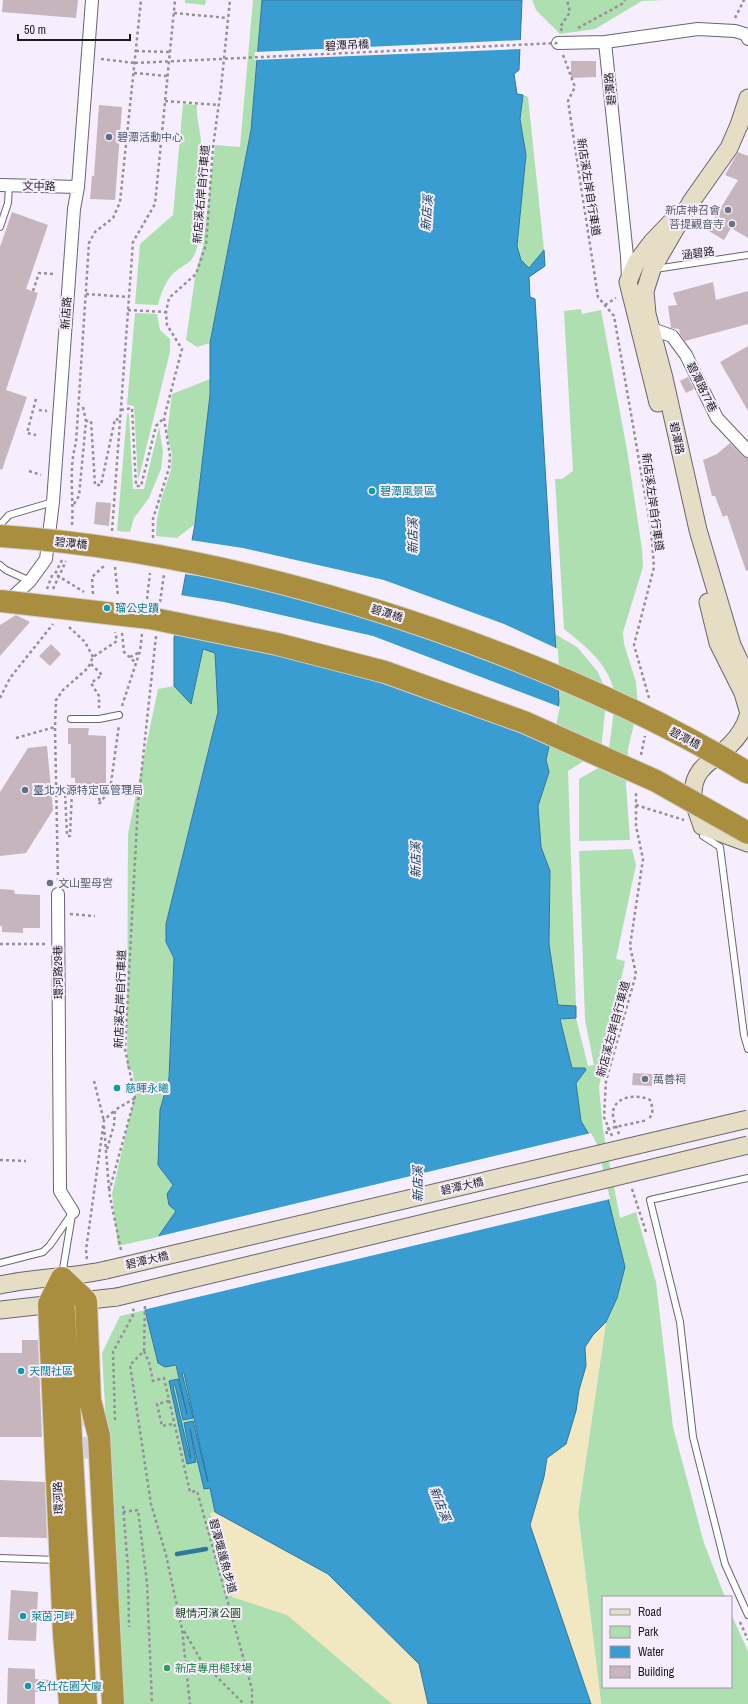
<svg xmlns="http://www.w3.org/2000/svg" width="748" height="1704" font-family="'Archivo Narrow','Noto Sans TC',sans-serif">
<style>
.green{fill:#aedfb1}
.sand{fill:#f1e8c2}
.water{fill:#399dd2;stroke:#31769d;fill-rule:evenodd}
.pier{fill:#f6eefc}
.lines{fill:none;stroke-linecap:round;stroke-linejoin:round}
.stream{stroke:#31769d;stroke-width:4.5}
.building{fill:#c6b5bd}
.highway-tunnel{stroke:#d6cedb;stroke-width:22;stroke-dasharray:22 11;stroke-linecap:butt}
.lane-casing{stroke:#6b6470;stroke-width:8}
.street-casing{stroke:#6b6470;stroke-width:14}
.secondary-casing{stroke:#6b6470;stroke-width:19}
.highway-casing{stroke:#d2d1d2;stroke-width:24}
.path{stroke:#958f99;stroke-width:2.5;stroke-dasharray:3 3;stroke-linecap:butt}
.lane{stroke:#fff;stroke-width:6}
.street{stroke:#fff;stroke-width:12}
.secondary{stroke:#e6ddc5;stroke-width:17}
.highway{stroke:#aa8e3f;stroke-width:22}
.secondary-bridge-casing{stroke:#6b6470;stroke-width:19;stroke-linecap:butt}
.highway-bridge-casing{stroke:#d2d1d2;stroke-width:24;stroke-linecap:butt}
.path-bridge{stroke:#958f99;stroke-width:2.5;stroke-dasharray:3 3;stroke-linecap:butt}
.secondary-bridge{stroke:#e6ddc5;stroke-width:17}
.highway-bridge{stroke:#aa8e3f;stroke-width:22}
.service-dot{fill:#5c6f8a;stroke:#f6eefc;stroke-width:1.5}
.worship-dot{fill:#6b7280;stroke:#f6eefc;stroke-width:1.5}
.culture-dot{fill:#0f9aa8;stroke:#f6eefc;stroke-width:1.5}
.leisure-dot{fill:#2e9e5b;stroke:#f6eefc;stroke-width:1.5}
.labels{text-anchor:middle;stroke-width:4;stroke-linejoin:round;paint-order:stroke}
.street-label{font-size:11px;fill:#1e1b20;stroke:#f6eefc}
.service-label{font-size:11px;fill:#4e5e75;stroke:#f6eefc;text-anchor:start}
.worship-label{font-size:11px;fill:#5b616d;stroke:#f6eefc;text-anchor:end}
.culture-label{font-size:11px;fill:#0d838f;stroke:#f6eefc;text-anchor:start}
.park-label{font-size:11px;fill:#174a1e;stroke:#f6eefc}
.leisure-label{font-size:11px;fill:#27864d;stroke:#f6eefc;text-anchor:start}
.water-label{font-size:12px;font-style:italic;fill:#1b435a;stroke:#f6eefc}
</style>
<rect width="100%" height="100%" fill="#f6eefc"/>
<path class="green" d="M185,0H206L205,5L185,3Z
M253,0H262L251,130L210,343L197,347L186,340L196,271L203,246L215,145L240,147Z
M532,0H666L642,1L595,29L560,34L536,10Z
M523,95L528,97L544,250L529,268L521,260L517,246L526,155L520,119Z
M183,104L197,105C196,119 200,127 201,141C204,176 205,212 197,247C193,263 188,262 176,271C166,279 161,293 158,305L135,304L140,244L173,215Z
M581,309L582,314L601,310L627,450L642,549L643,567L623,632L624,644L636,682L638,707L628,749L626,785L630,840L579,841V779L607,763C609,746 617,702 613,687C605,661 584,645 564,629L555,479H562L573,471L564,311Z
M135,313L157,314L160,330L170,339V352L138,481L134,406L127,405Z
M210,379V395L195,524L177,538L156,536L157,519L161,500L171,470L172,454L167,434L172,394Z
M127,413L129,414L133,489H144L159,427L163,451L161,469L149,498L134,518L130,532L117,531Z
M555,634L577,647L598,672L607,693L601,750L568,771L576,1006L558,1005L549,944L550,871L541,847L538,806L549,772L546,760L559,702Z
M203,649L215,653L218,712L166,924V942L174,958L169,1078L160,1110L176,1211L158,1237L118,1246L112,1194L135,1094L133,1072L127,1068L128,834L158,689L174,686L191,704Z
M632,849L636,865L616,959L625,961L599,1087L603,1130L620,1218L636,1212L656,1282L673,1427L704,1543L725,1597H603V1687H731V1614L748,1651V1704H601L578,1513L606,1322L617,1298L595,1145L581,1121L576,1083L585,1068H572L560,1019L576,1018L588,1066L594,1065L585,1020L579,851Z
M145,1310L158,1363L176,1365L178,1374L184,1373L215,1512L428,1704H120V1675L102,1353L120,1316Z"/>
<path class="sand" d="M606,1322L578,1513L601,1704H591L530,1525L544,1477L547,1458L566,1444L576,1411L579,1390L586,1366L585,1347L593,1335Z
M215,1512L328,1574L419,1664L428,1704H392L287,1615L232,1597L210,1513Z"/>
<path class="water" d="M262,0H522L519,70L514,74L517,94L523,95L520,119L526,155L517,246L521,260L529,268L544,250L545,266L529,277L530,297L535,299L559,702L546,760L549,772L538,806L541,847L550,871L549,944L558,1005L576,1006V1018L560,1019L572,1068H585L586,1070L576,1083L581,1121L595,1145L625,1267L617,1298L606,1322L593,1335L585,1347L586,1366L579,1390L576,1411L566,1444L547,1458L544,1477L530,1525L591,1704H428L419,1664L328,1574L215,1512L210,1488L204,1489L190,1429L196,1462L187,1464L169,1381L178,1379L187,1414L176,1365L165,1367L158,1363L145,1310L158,1237L176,1211L169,1205L167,1194L173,1185L158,1165L160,1110L169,1078L174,958L166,942V924L218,712L215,653L203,649L191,704L174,686V638L195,524L210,395V343L251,130ZM182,1373H184L208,1482L193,1421L184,1423L191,1458H190L173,1386L175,1385L183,1420L193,1418Z"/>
<path class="pier" d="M522,40V49L254,60L255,52Z
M190,540L243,548L384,580L504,624L558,649L560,691L519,670L374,614L221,579L184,574Z
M180,595L224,602L373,636L560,707L552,743L421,694L237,643L173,633Z
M591,1133L597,1144L610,1199L143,1310L156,1237Z"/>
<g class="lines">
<path class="stream" d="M177,1554L206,1549"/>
</g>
<path class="building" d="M3,0H78L76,18L2,12Z
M571,61H596V77L571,78Z
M99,105L122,107L115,200L90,199L92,176H94Z
M738,152L748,156V238L731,228L724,240L707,230L738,180L725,175Z
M12,212L48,225L26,289L38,293L6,390L27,397L2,470L0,469V247Z
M713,282L716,300L748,291V324L685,341L680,334L679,329L671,328L668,306L677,305L673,293Z
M748,346V411L720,362Z
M688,377L694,389L686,393L680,381Z
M730,443L743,456L748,458V570L746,571L727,515L723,517L715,496H712L703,460L717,454Z
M96,502L111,503L109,526L94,524Z
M16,615L30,622L0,656V625Z
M51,644L61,654L50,666L39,656Z
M68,728H89L88,735L106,736V786L75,785V778H71V744H68Z
M47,746L53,810L26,853L0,856V792L28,748Z
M0,889L14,890L15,894L40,895V928H23V933L2,932V926H0Z
M633,1073L653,1074L652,1086L632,1085Z
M22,1340H38L42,1437H0V1353H22Z
M0,1480L45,1482L47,1538L0,1537Z
M11,1590L38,1592L36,1641L8,1640Z
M8,1668L35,1669V1679L50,1680L49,1692H35V1704H7Z"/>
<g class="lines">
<path class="highway-tunnel" d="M70,1306L74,1320L80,1358L87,1465"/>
<g class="lane-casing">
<path id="lane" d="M0,227L8,203L9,185
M655,269L748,255
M0,525L9,515L53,502
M0,565L6,570L30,581
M71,719H99L119,715
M703,836L720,847L744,1035L748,1049
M748,1178L650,1200L680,1322L693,1437L725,1564L748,1615
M0,1263L43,1252L50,1245L73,1212
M62,1275L72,1215
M0,1558L57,1560"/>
</g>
<g class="street-casing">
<path id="street" d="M605,42L627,256L628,278
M558,43L605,42L698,29L735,31L745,34L748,39
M0,185L78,187
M652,329L672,336L686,355L717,418L748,451
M7,602L30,581L46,559L53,502L74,209L78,187L92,0
M58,894L60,1191L73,1212"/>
</g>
<g class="secondary-casing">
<path id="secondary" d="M748,98L739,125L729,148L691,202L652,269L645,291L647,314L664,378L698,530L732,645L748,679
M658,403L628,282L636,263L652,242L674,219
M708,602L718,643L743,693L748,710
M748,716C745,726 739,736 731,744C715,761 694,765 693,793C693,804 699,816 702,826L748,843
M0,1285C35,1277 71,1278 106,1270
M0,1310L117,1297"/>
</g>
<g class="highway-casing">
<path id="highway" d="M62,1278L86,1301L90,1400L99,1436L113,1704
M62,1278L49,1304L64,1635L70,1704
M62,1278L86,1704"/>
</g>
<path class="path" d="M174,13L228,18
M735,18L744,0
M578,28L622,4L625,0
M562,31L560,27L570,12L567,0
M136,51L169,52
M563,55L575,87L568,101L598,297L614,316L651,529L654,567L634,645L649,698
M101,59L135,63
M134,73L167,76
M165,101L219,105
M33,291L39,273L54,274
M86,294L129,297
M605,305L616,298
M128,310L166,312
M36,399L27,433L36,435
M83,407L86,421
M39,410L47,411
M121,410L132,408L136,486H141L156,426L164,418
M29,471L41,475
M74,504L79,496L86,421H91L95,485H101L115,419L120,420
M72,525C74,498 68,470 76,443L89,243L95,232L113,218L120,202L141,0
M112,531L133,242L155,204L175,0
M153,538V519L169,468L170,456L164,418L182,349L167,325L166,312L169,298L196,274L206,245L213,147L221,88L230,0
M62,560L55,574L84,592
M115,567L118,596
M47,589L53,573
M53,589L66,561
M93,594L92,577L105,565
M147,599L150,573
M160,602L164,575
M69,627L85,642L93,657
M122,633L124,652L136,663
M130,657L140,652
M91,664L102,675L91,683L99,696V708
M0,698L10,678L53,624
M122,706L140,651L142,634
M16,738L55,727
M641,755L645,736
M57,792L65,791L67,836H70L72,790H100L99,804
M99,804L110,790L119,725
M636,805L684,820
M58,881L55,727L56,700L63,690L88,668L93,657L117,641L115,632
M70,914L95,916
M0,944H45
M94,1081L104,1121
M104,1126L109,1189
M619,1134C617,1128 612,1118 613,1112C615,1095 639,1094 650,1100C653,1108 654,1113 648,1120
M612,1136L604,1117L606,1081L636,974L630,946L643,859L636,826V791
M107,1149L114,1125L115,1110L135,1098
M0,1160L26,1161
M632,1189L646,1232
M121,1250L109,1192L135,1097L125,1049L138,804L156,636
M87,1259L86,1250L104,1120L115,1110
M145,1306L144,1351L130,1365L151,1504L166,1555L182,1629L190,1704
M144,1351L149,1362L153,1381L164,1378L190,1492L197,1491L252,1689V1704
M169,1401L157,1404L162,1426L174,1424
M115,1420L113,1352L134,1313L133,1308
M123,1506L128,1568L129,1627
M123,1512L138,1510L147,1583L152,1704
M740,1622L748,1640
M184,1631L202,1662L244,1704"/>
<use href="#lane" class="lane"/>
<use href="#street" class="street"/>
<use href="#secondary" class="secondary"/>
<use href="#highway" class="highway"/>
<g class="secondary-bridge-casing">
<path id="secondary-bridge" d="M106,1270L748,1119
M117,1297L748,1145"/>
</g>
<g class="highway-bridge-casing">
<path id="highway-bridge" d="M0,536C159,547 315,586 464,640C562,676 659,718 748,773
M0,601L150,618L277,644L385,672L524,722L656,781L748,833"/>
</g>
<path class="path-bridge" d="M135,63L558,43
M607,1134L606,1129L648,1120"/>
<use href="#secondary-bridge" class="secondary-bridge"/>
<use href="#highway-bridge" class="highway-bridge"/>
</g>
<g class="service-dot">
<circle cx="109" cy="137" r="4"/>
<circle cx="25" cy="790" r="4"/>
</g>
<g class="worship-dot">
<circle cx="728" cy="210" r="4"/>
<circle cx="732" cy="224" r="4"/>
<circle cx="50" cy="883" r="4"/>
<circle cx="645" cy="1079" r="4"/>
</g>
<g class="culture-dot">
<circle cx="372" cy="491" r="4"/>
<circle cx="107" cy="608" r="4"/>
<circle cx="117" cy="1088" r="4"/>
<circle cx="21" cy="1371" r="4"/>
<circle cx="23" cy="1616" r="4"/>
<circle cx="28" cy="1686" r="4"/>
</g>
<circle class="leisure-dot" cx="167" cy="1668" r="4"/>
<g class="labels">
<g class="street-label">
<text transform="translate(347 45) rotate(-3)" y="4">碧潭吊橋</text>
<text transform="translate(610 89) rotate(-96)" y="4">碧潭路</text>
<text transform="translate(39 186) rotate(1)" y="4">文中路</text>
<text transform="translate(589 187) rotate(81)" y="4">新店溪左岸自行車道</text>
<text transform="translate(201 194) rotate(-85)" y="4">新店溪右岸自行車道</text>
<text transform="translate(698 253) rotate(-8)" y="4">涵碧路</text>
<text transform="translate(66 313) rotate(-86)" y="4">新店路</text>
<text transform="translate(702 387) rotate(64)" y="4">碧潭路77巷</text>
<text transform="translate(677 438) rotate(78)" y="4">碧潭路</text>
<text transform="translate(653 502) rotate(82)" y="4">新店溪左岸自行車道</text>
<text transform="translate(71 543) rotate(6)" y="4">碧潭橋</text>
<text transform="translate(387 613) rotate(17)" y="4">碧潭橋</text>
<text transform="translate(685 738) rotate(28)" y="4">碧潭橋</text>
<text transform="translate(58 972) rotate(-91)" y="4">環河路29巷</text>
<text transform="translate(120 999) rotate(-88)" y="4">新店溪右岸自行車道</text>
<text transform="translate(613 1029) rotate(-75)" y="4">新店溪左岸自行車道</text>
<text transform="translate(462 1186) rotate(-13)" y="4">碧潭大橋</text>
<text transform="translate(147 1260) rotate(-13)" y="4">碧潭大橋</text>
<text transform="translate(58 1498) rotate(-93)" y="4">環河路</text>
<text transform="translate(223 1556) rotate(75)" y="4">碧潭堰護魚步道</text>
</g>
<g class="service-label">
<text x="117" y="141">碧潭活動中心</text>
<text x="33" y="794">臺北水源特定區管理局</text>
</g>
<g class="worship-label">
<text x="720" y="214">新店神召會</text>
<text x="724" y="228">菩提觀音寺</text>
<text x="58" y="887" text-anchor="start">文山聖母宮</text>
<text x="653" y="1083" text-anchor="start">萬善祠</text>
</g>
<g class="culture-label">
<text x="380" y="495">碧潭風景區</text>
<text x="115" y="612">瑠公史蹟</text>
<text x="125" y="1092">慈暉永曦</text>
<text x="29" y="1375">天闊社區</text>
<text x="31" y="1620">萊茵河畔</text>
<text x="36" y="1690">名仕花園大廈</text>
</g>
<g class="park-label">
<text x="208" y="1617">親情河濱公園</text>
</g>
<g class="leisure-label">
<text x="175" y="1672">新店專用槌球場</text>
</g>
<g class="water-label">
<text transform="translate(427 213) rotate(-86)" y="4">新店溪</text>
<text transform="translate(413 536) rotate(-90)" y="4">新店溪</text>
<text transform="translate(416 860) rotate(-90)" y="4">新店溪</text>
<text transform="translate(418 1184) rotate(-90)" y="4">新店溪</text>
<text transform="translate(440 1504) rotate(69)" y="4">新店溪</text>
</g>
</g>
<rect x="602" y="1596" width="130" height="92" fill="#f6eefc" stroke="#a09aa4"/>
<rect x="610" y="1609" width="20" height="6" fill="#e6ddc5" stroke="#a09aa4"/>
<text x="638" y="1616" font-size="12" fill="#1e1b20">Road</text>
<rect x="610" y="1626" width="20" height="12" fill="#aedfb1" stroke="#a09aa4"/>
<text x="638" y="1636" font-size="12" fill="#1e1b20">Park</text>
<rect x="610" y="1646" width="20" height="12" fill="#399dd2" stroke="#a09aa4"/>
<text x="638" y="1656" font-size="12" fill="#1e1b20">Water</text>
<rect x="610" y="1666" width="20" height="12" fill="#c6b5bd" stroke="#a09aa4"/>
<text x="638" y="1676" font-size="12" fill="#1e1b20">Building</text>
<path d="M18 34v6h112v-6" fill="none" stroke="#1e1b20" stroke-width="2"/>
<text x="24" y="34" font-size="12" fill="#1e1b20" stroke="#f6eefc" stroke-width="3" paint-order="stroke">50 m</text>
</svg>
